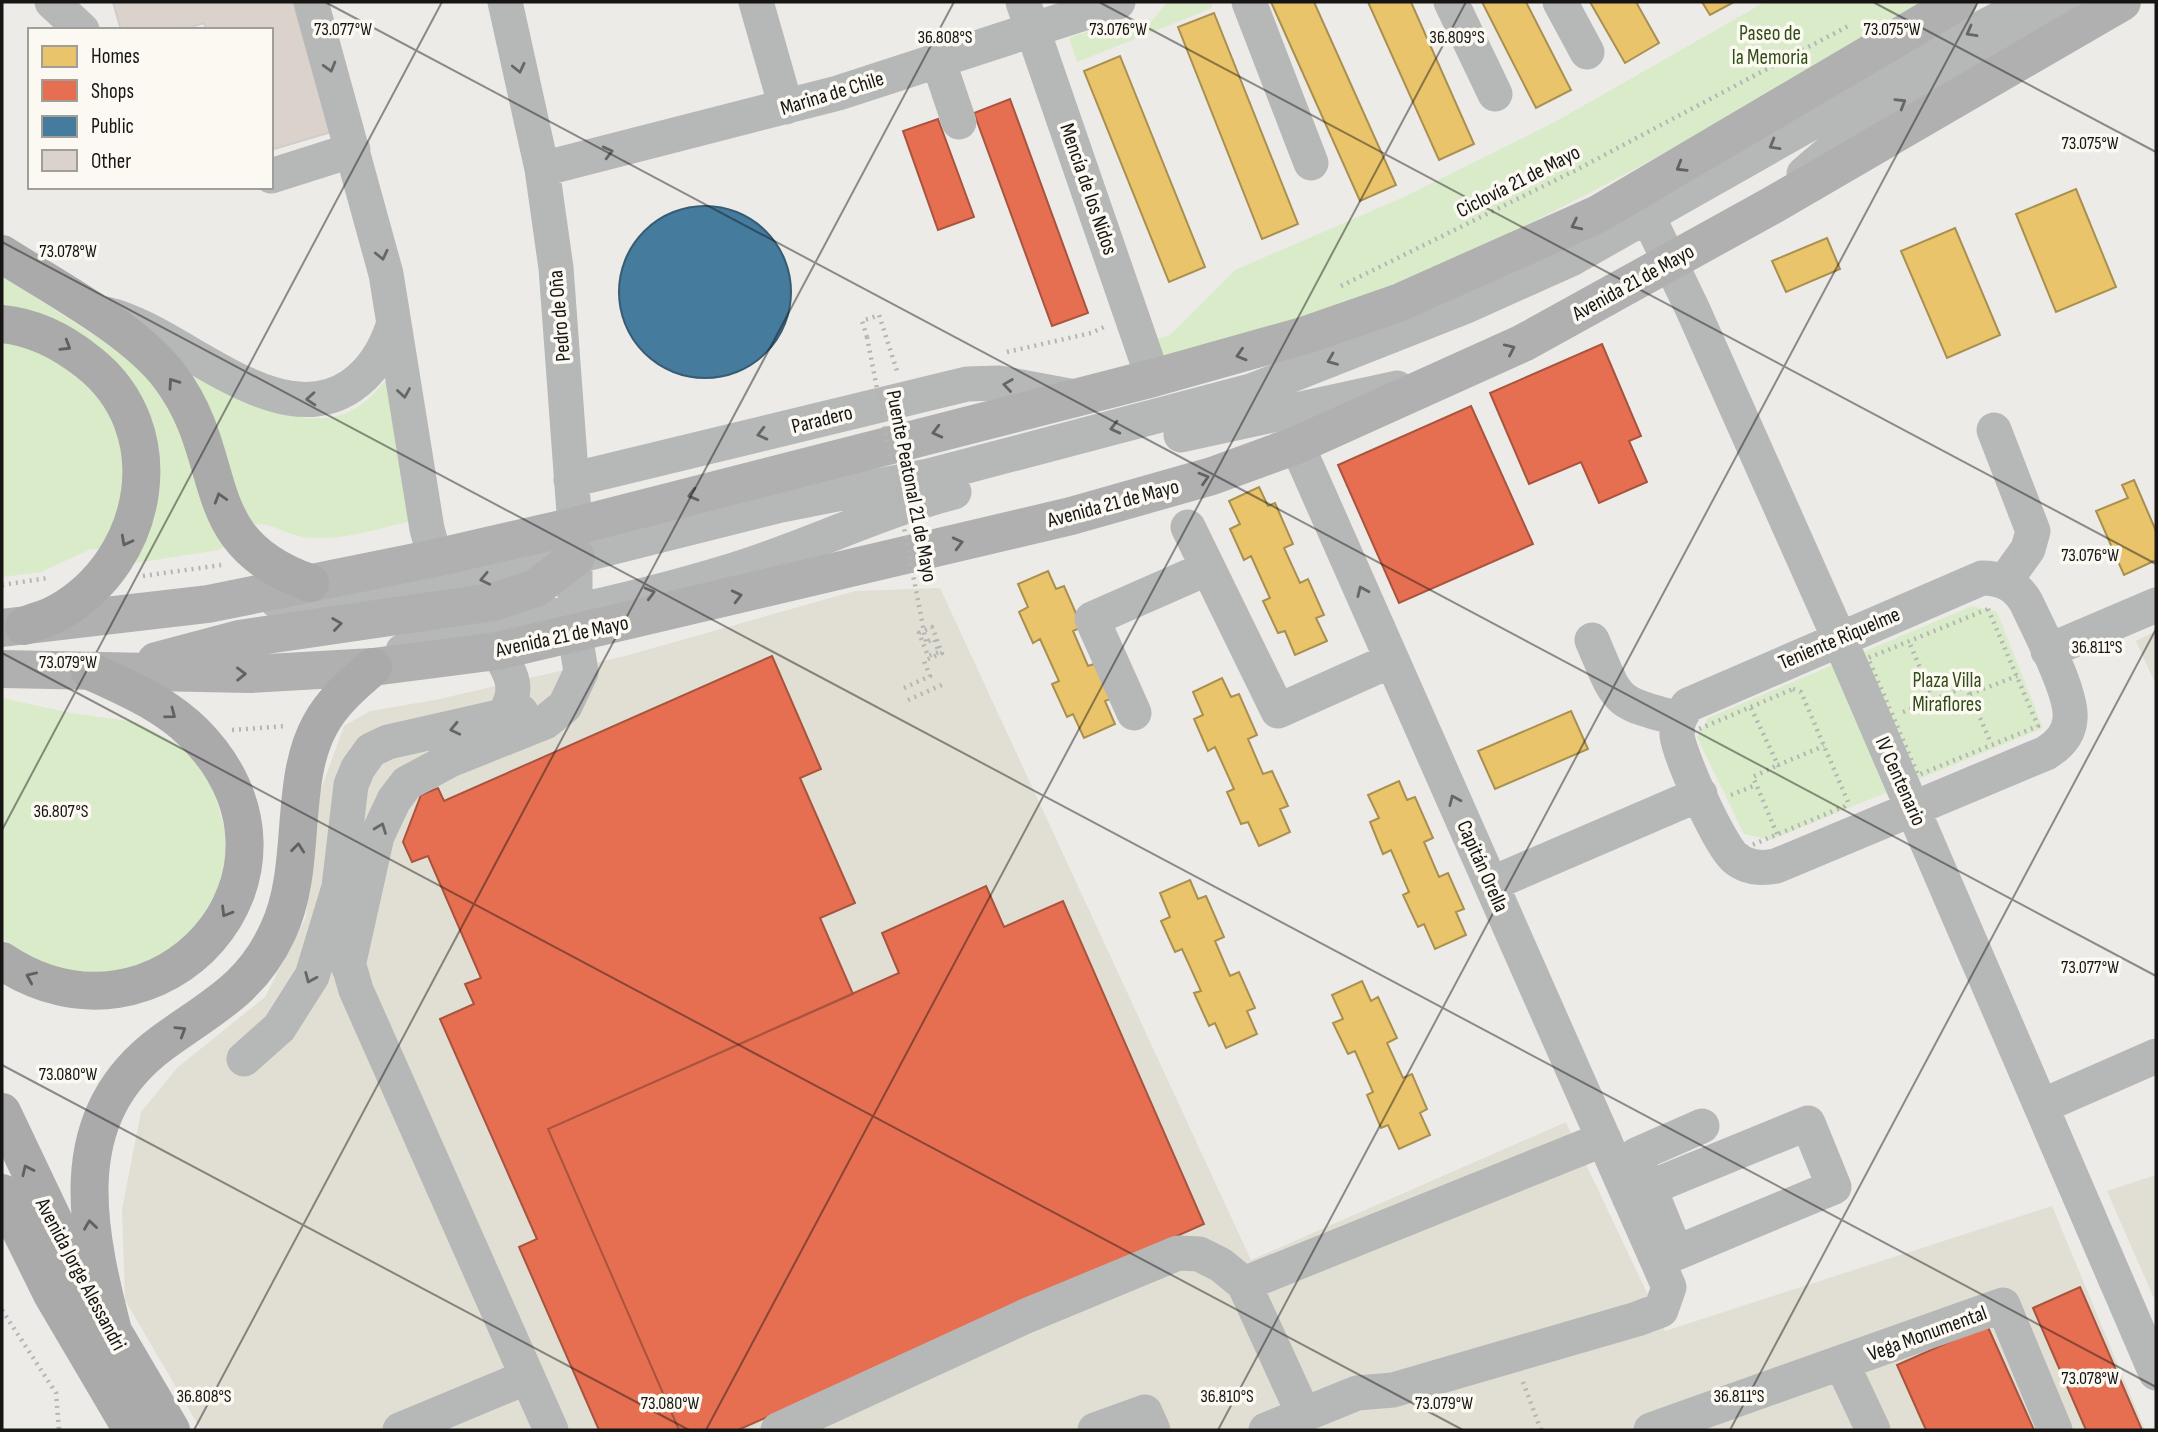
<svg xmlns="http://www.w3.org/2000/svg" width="2158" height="1432" font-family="'Sofia Sans Condensed',sans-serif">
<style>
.built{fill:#e1ded3}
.green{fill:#d9ebc9}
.homes{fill:#e9c46a;stroke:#aa9050;stroke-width:2}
.shops{fill:#e76f51;stroke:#a8543e;stroke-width:2}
.public{fill:#457b9d;stroke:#375c74;stroke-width:2}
.building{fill:#dbd2cb;stroke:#cfcdcb;stroke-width:2}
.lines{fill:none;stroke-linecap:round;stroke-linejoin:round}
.path{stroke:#b5b5b4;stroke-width:4.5;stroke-dasharray:2 5;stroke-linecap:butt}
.minor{stroke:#b6b7b7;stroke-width:35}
.major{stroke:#b0b0b0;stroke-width:38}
.highway{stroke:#abaaab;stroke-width:38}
.path-bridge{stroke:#b5b5b4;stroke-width:4.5;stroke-dasharray:2 5;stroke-linecap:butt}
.oneway{stroke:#666665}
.oneway2{stroke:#636262}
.oneway3{stroke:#60605f}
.ticks{fill:none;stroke:#161513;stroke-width:2;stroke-opacity:0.45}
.labels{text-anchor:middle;stroke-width:7;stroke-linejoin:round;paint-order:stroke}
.park-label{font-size:21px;fill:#324d18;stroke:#fcf9f2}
.street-label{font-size:21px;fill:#161513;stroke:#fcf9f2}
.ticks-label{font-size:18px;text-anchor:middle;fill:#161513;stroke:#fcf9f2;stroke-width:7;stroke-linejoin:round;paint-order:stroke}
</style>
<rect width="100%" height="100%" fill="#ecebe7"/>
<path class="built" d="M940,588L1251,1260L1566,1122L1665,1331L2052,1206L2145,1430H201L125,1300L122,1209L141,1112L177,1068L265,997L306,917L317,801L344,726L370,711L435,700L625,656L855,591Z
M2156,631V685L2136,641Z
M2156,1175V1303L2107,1191Z"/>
<path class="green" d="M1167,2H1212V8L1077,62L1069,38L1102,27H1147Z
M1765,2H1926C1746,107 1567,216 1373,293C1307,319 1238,337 1170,356L1163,354L1155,340L1170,335L1235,270L1404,197L1553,123Z
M2,276L134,361L161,383L228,544L219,550L129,564L155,448L2,307Z
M2,338L32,344L100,393L130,465L106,550L91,549L41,572L2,577Z
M172,356C222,383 307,447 362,404C373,396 383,383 393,373L414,521C380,527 339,543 304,537C280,533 274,521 246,525Z
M1972,606L1997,612L2043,728L1771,840L1744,834L1697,737L1708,718Z
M2,698L71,713L136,722L172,741L187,752L213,788L225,831L226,851L218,890L186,940L134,971L74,974L26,955L2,938Z"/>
<path class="homes" d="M1271,2H1314L1396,185L1360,201Z
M1368,2H1411L1474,144L1439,160Z
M1482,2H1526L1571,90L1536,108Z
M1590,2H1636L1659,43L1625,63Z
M1702,2H1734L1710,15Z
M1214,13L1298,224L1262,239L1178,27Z
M1120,56L1205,267L1169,282L1084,71Z
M2076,189L2116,287L2056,312L2016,214Z
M1955,228L2000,335L1947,358L1901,251Z
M1827,238L1840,269L1786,292L1772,261Z
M2134,480L2156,531V560L2124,575L2096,511L2128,498L2122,485Z
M1259,487L1268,506L1275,503L1293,544L1284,548L1300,583L1308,579L1324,615L1316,618L1327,641L1295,655L1285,631L1278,633L1263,601L1270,598L1251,556L1244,560L1230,529L1240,524L1229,501Z
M1048,571L1056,589L1064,586L1082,627L1073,631L1088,666L1097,663L1113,698L1105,701L1115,724L1084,738L1073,714L1067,717L1052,684L1059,681L1040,639L1033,643L1019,612L1028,607L1018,584Z
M1222,678L1231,697L1239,694L1257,735L1248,739L1263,774L1272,771L1288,806L1280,809L1290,832L1259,846L1248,822L1241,824L1227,792L1234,789L1215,747L1208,751L1194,719L1203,715L1193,692Z
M1571,711L1588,749L1495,789L1478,751Z
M1399,781L1407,800L1415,797L1433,838L1424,842L1439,877L1448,873L1464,909L1456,912L1466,935L1435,949L1424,924L1418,927L1403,895L1409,892L1391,850L1383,854L1370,822L1379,818L1368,795Z
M1190,880L1198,899L1206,896L1224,937L1215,941L1230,976L1239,972L1255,1008L1247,1011L1257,1034L1226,1048L1215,1023L1209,1026L1194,993L1201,991L1182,949L1175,952L1161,921L1170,917L1160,893Z
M1362,981L1371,1001L1378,997L1397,1038L1387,1043L1403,1078L1412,1074L1427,1109L1420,1113L1430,1135L1399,1149L1388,1125L1381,1128L1367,1095L1373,1092L1355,1051L1348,1054L1333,1023L1343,1019L1332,995Z"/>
<path class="shops" d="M1010,99L1088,313L1052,326L974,113Z
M938,119L974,217L938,230L903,131Z
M1602,344L1641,436L1629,441L1647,482L1599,503L1581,462L1529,484L1490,393Z
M1471,406L1533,544L1399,603L1338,465Z
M772,656L821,769L800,778L855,903L820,918L853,994L548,1129L679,1430H599L519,1247L537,1239L440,1019L474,1004L465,984L481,978L428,856L412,862L403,842L421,795L438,788L444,801Z
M986,886L1004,927L1063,901L1204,1224L738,1430H679L548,1129L899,973L882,933Z
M2080,1287L2142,1430H2086L2033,1308Z
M1987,1325L2034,1430H1926L1897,1365Z"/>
<path class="public" d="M619 292a86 86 0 1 1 172 0a86 86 0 1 1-172 0Z"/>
<path class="building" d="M113,2H293L331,132L271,150V30H206L204,23L182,30H121Z"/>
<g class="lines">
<path class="path" d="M1341,286L1576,170L1850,25
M867,337L862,321L879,315L897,371
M1007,352L1091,333L1104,327
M143,576L221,565
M2,585L48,578
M1988,609L2038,726L1918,775L1868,658Z
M904,688L930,676L924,661L942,653L932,627L919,633L928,656L939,652L934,639L926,642
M1793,689L1801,692L1848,802L1845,806L1740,850L1733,847L1685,735Z
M1970,694L2017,676
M908,700L944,684
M1934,700L1966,686L1991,743
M1751,708L1778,765L1824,746
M1903,712L1934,700L1909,642
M232,730L286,726
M1731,795L1756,785
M1777,834L1753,777L1778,765
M2,1310L56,1393L59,1430
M1523,1382L1541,1430"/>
<path class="minor" d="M52,2L82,30
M311,2L386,274L427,529L435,558
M756,2L786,107
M1023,2L1153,378
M1249,2L1311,163
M1451,2L1495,94
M1560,2L1587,52
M938,60L959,122
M542,169L838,93L1118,2
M1804,174C1883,102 1985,55 2077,2
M271,176L353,150
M1639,198L1693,310L1839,638L2156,1373
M106,314C179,330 276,437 351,386C373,371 385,350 393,326
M1994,430L2033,531L2028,549L2005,581
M1181,435L1397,388
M571,480L967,384L999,383L1075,397
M1188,527L1278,711L1392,660
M1982,578C2002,578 2016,585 2026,602C2038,628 2073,693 2070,719C2069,734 2059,745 2046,753L1776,866C1761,869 1747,868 1735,858C1720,846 1679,755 1677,735C1676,724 1681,714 1688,705Z
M278,602L390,595L494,577L781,505L929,476L1251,391L1464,307L1571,259L1945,47L2032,2
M1592,640C1619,703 1612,701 1679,719
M403,651L425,643C530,621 635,601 737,569C811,546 879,511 954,492
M497,651C514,676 520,692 502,718
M2048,651L2156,605
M1134,713L1092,619L1208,568
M1491,884L1700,794
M342,942L356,990L551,1430
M348,966L377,836L394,800L407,783L450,760L545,722L565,706L581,672L575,634V526L556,268L542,169L505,2
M244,1059L279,1028L312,976L339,887L351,785L358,768L371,750L388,742L521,712
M2042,1106L2156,1056
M1629,1197L1649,1188L1808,1123L1834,1187L1676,1253L1636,1155L1702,1126
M1244,1284L1604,1139
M1842,1364L1873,1430
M400,1430L527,1377
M778,1430L1026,1316L1178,1253L1199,1254L1221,1265L1244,1284L1303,1413
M1095,1430L1145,1412L1153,1430
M1266,1430L1357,1393L1393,1390L1637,1319L1661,1310L1669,1287L1297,445
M1651,1430L2003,1305L2055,1430"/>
<path class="major" d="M2,628L208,604L435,558L575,526L1153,378L1306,335L1398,303L1598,214L1958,2
M156,661L239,639L493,602L536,588L576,557
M2,669L251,674L373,667L497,651L1071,516L1212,476L1297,445L1523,343L1771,206L2122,2"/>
<path class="highway" d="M2,254C53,287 134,329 170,377C233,461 191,541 310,583
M2,324C34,327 63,342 88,362C174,429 150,560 59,612C49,618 36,621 24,626
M2,961C158,1065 333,873 194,733C165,704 127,688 90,671
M2,1112L77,1270L171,1430
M2,1193L52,1294L132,1430
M115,1339C88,1234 59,1119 162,1043C211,1007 251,990 278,931C308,867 288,783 320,725C332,702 353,684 373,667"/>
<path class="path-bridge" d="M867,337L926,642"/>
</g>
<defs><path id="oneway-chevron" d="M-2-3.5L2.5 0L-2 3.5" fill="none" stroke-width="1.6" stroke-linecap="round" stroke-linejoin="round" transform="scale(1.75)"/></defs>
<g class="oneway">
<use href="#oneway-chevron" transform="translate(1971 32) rotate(151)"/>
<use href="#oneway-chevron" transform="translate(330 67) rotate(74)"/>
<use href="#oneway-chevron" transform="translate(519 68) rotate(77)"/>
<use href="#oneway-chevron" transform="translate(1901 103) rotate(-31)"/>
<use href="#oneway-chevron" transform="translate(1774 145) rotate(150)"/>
<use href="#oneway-chevron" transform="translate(608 152) rotate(-14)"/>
<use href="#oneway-chevron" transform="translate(382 255) rotate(77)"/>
<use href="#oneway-chevron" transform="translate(1332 360) rotate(158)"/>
<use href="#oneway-chevron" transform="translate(1008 385) rotate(-172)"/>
<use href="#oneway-chevron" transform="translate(404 393) rotate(81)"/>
<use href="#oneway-chevron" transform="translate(311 399) rotate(176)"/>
<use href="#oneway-chevron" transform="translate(1115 428) rotate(166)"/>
<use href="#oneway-chevron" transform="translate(762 434) rotate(166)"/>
<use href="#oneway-chevron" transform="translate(485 579) rotate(168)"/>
<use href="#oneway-chevron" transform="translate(1362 591) rotate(-114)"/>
<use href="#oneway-chevron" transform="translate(650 593) rotate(-15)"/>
<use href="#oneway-chevron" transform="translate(455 729) rotate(167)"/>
<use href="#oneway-chevron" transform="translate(1454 800) rotate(-114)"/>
<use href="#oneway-chevron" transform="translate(381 828) rotate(-69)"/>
<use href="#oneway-chevron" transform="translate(310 978) rotate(113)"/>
</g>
<g class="oneway2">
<use href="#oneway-chevron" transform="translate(1681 167) rotate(149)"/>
<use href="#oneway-chevron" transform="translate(1576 225) rotate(154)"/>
<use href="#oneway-chevron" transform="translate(1510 349) rotate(-25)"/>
<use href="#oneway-chevron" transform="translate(1241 355) rotate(163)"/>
<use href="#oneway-chevron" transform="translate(937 432) rotate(166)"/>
<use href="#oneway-chevron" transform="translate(1204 478) rotate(-17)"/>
<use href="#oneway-chevron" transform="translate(693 495) rotate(165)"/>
<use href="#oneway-chevron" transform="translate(958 543) rotate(-14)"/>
<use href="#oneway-chevron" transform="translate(737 596) rotate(-14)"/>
<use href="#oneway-chevron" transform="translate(337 624) rotate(-8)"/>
<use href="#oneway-chevron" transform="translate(241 674) rotate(-1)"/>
</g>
<g class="oneway3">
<use href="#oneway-chevron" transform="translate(66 346) rotate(31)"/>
<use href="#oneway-chevron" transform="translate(173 383) rotate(-125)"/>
<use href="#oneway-chevron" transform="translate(220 498) rotate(-107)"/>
<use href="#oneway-chevron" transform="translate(126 541) rotate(118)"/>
<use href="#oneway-chevron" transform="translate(171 714) rotate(37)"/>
<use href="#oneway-chevron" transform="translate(298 848) rotate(-84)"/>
<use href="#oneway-chevron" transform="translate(226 912) rotate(121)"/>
<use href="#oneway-chevron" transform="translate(31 977) rotate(-156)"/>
<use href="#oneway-chevron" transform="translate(181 1031) rotate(-32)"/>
<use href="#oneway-chevron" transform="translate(27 1170) rotate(-115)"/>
<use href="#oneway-chevron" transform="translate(90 1225) rotate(-98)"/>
</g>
<path class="ticks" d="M325,2L2156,976M1099,2L2156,564M1873,2L2156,152M2,242L2156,1387M2,653L1463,1430M2,830L442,2M2,1065L689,1430M194,1430L954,2M706,1430L1466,2M1218,1430L1978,2M1730,1430L2156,629"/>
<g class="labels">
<g class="park-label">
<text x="1770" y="40">Paseo de<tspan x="1770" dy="24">la Memoria</tspan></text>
<text x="1947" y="687">Plaza Villa<tspan x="1947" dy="24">Miraflores</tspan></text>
</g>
<g class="street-label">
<text transform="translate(832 93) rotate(-17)" y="7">Marina de Chile</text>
<text transform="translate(1518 181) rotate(-27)" y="7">Ciclovía 21 de Mayo</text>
<text transform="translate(1089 189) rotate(71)" y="7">Mencía de los Nidos</text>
<text transform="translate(1633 282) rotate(-29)" y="7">Avenida 21 de Mayo</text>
<text transform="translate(559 316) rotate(-95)" y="7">Pedro de Oña</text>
<text transform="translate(822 419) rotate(-14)" y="7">Paradero</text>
<text transform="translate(912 486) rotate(79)" y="7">Puente Peatonal 21 de Mayo</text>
<text transform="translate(1113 503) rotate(-15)" y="7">Avenida 21 de Mayo</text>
<text transform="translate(562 636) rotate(-12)" y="7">Avenida 21 de Mayo</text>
<text transform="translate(1839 638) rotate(-23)" y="7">Teniente Riquelme</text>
<text transform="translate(1901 781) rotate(66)" y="7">IV Centenario</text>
<text transform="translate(1483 866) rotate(66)" y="7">Capitán Orella</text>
<text transform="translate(81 1274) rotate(62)" y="7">Avenida Jorge Alessandri</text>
<text transform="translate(1927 1333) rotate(-20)" y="7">Vega Monumental</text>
</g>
</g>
<g class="ticks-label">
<text x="343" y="35">73.077°W</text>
<text x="1118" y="35">73.076°W</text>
<text x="1892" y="35">73.075°W</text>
<text x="945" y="43">36.808°S</text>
<text x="1457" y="43">36.809°S</text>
<text x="2090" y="149">73.075°W</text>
<text x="68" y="257">73.078°W</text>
<text x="2090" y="561">73.076°W</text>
<text x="2097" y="653">36.811°S</text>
<text x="68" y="668">73.079°W</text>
<text x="61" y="817">36.807°S</text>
<text x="2090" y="973">73.077°W</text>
<text x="68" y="1080">73.080°W</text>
<text x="2090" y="1384">73.078°W</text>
<text x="204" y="1402">36.808°S</text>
<text x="1227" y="1402">36.810°S</text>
<text x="1739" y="1402">36.811°S</text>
<text x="670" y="1409">73.080°W</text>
<text x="1444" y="1409">73.079°W</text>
</g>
<rect width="2158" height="1432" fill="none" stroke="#161513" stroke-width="7"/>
<rect x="28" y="28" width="245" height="161" fill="#fcf9f2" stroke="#a09e99" stroke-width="2"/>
<rect x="42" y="46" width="35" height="21" fill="#e9c46a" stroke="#a09e99" stroke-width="2"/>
<text x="91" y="63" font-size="21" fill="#161513">Homes</text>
<rect x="42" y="80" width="35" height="21" fill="#e76f51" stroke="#a09e99" stroke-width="2"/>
<text x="91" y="98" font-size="21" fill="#161513">Shops</text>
<rect x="42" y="116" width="35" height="21" fill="#457b9d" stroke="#a09e99" stroke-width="2"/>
<text x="91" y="133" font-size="21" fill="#161513">Public</text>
<rect x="42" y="150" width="35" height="21" fill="#dbd2cb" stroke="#a09e99" stroke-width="2"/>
<text x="91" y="168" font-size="21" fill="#161513">Other</text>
</svg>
